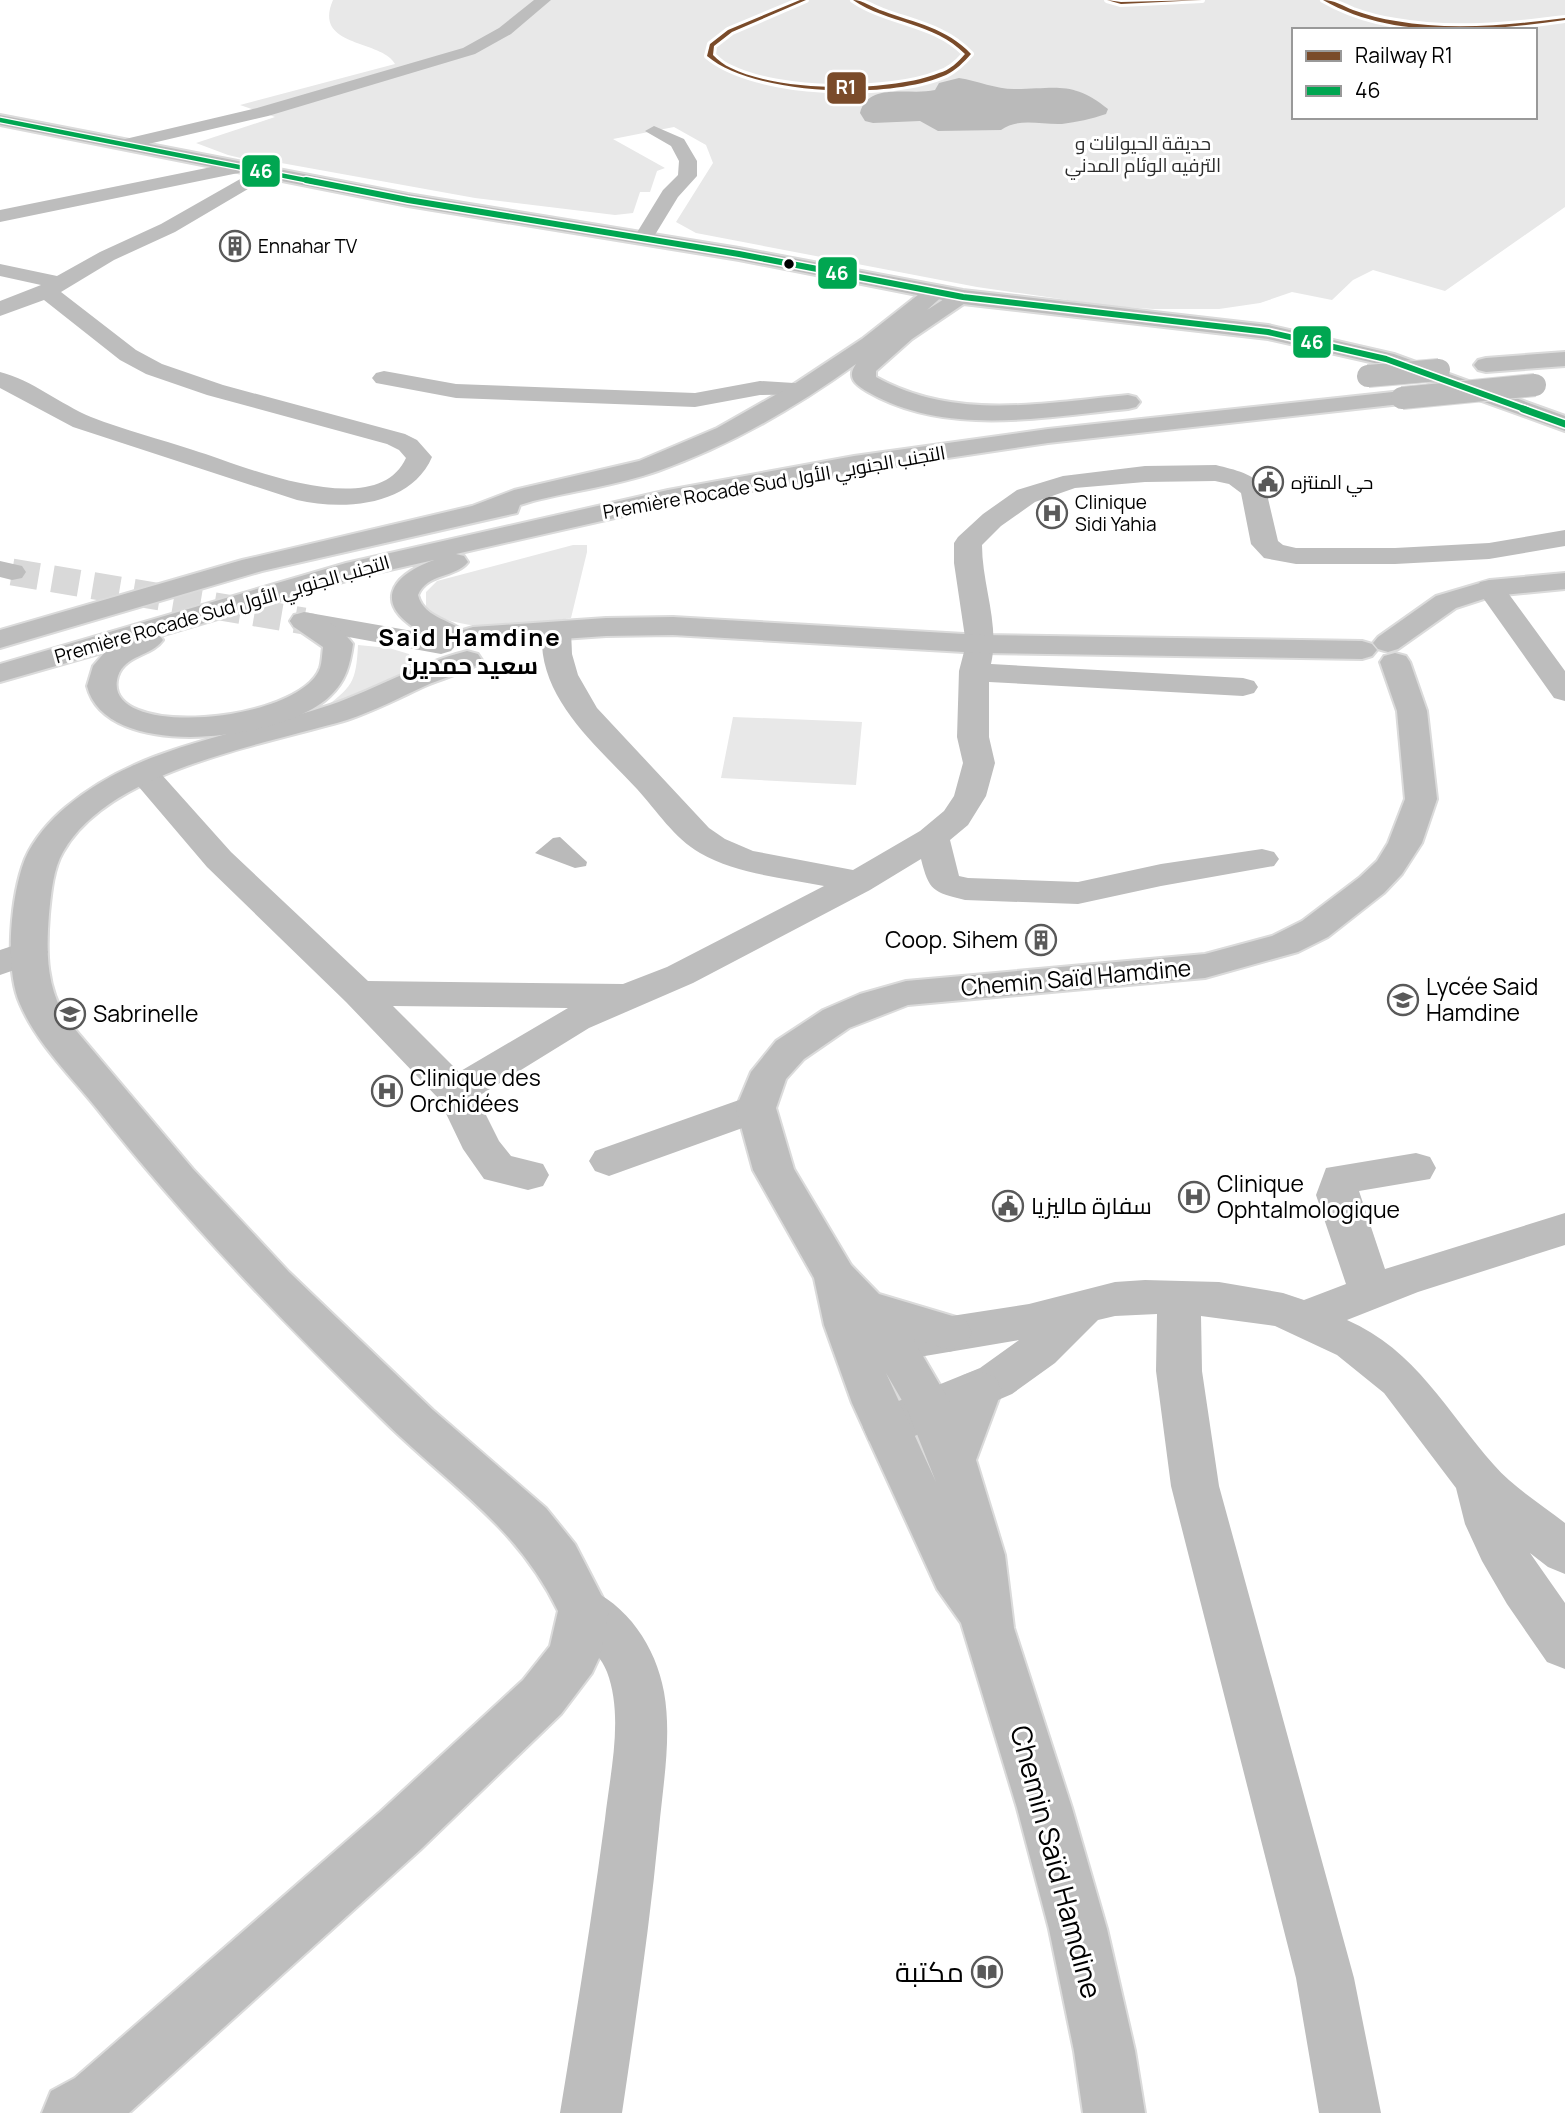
<svg xmlns="http://www.w3.org/2000/svg" width="1565" height="2113" font-family="Manrope,Cairo,sans-serif">
<style>
.green{fill:#e8e8e8;fill-rule:evenodd}
.water{fill:#bababa}
.lines{fill:none;stroke-linecap:round;stroke-linejoin:round}
.minor-tunnel{stroke:#d9d9d9;stroke-width:27;stroke-dasharray:27 14;stroke-linecap:butt}
.major-casing{stroke:#dbdbdb;stroke-width:4}
.highway-casing{stroke:#dbdbdb;stroke-width:4}
.minor{fill:#bdbdbd;fill-rule:evenodd}
.major{fill:#bdbdbd;fill-rule:evenodd}
.highway{fill:#bdbdbd;fill-rule:evenodd}
.highway-bridge-casing{stroke:#dbdbdb;stroke-width:24;stroke-linecap:butt}
.highway-bridge{stroke:#bdbdbd;stroke-width:22}
.bus-1-far2-casing{stroke:#fff;stroke-width:7}
.bus-1-far1-casing{stroke:#fff;stroke-width:9}
.bus-1-casing{stroke:#fff;stroke-width:10}
.bus-1-far2{stroke:#00a651;stroke-width:4.5}
.bus-1-far1{stroke:#00a651;stroke-width:6}
.bus-1{stroke:#00a651;stroke-width:7}
.rail-1-casing{stroke:#fff;stroke-width:6}
.rail-1{fill:#7a4b2a;fill-rule:evenodd}
.bus-dot{fill:#000;stroke:#fff;stroke-width:2.5}
.labels{text-anchor:middle;stroke-width:6;stroke-linejoin:round;paint-order:stroke}
.far-park-label{font-size:19px;fill:#2d2d2d;stroke:#fff}
.far-poi-label{font-size:19px;fill:#000;stroke:#fff;text-anchor:start}
.far-street-label{font-size:19px;fill:#000;stroke:#fff}
.poi-label{font-size:23px;fill:#000;stroke:#fff;text-anchor:start}
.street-label{font-size:23px;fill:#000;stroke:#fff}
.far-district-label{font-size:24px;font-weight:bold;letter-spacing:2px;fill:#000;stroke:#fff}
.near-street-label{font-size:28px;fill:#000;stroke:#fff}
.near-poi-label{font-size:28px;fill:#000;stroke:#fff;text-anchor:end}
.line-badge{stroke:#fff;stroke-width:2.5}
.badge-label{font-size:19px;text-anchor:middle;font-weight:bold;fill:#fff}
</style>
<rect width="100%" height="100%" fill="#fff"/>
<path class="green" d="M333,0H1565V207L1445,291L1373,270L1353,280L1332,300L1292,292L1260,303L1219,309H1153L1109,306L977,287L696,233L676,222L713,163L706,145L674,127L613,139L665,168L657,171L650,192H640L633,213L615,215L475,198L259,159L249,160L228,155L196,143L275,117L240,105L395,64C382,39 312,48 333,0ZM1294,30H1535V117H1294Z
M573,545H587V552L571,618C523,626 471,635 426,611V592L437,581Z
M358,645L389,648L409,654L413,666L394,680L322,710C352,686 356,684 358,645Z
M733,717L862,722L856,785L721,778Z"/>
<path class="water" d="M959,78C978,81 996,89 1014,89C1055,89 1073,80 1108,109L1106,114C1091,119 1077,122 1062,124C1041,125 1019,117 1001,130L938,131L920,121L873,123L865,121L860,113C868,81 910,96 935,90L939,83Z
M560,837L587,862L586,866L575,868L535,853L553,838Z"/>
<g class="lines">
<path class="minor-tunnel" d="M12,572L304,621"/>
<g class="major-casing">
<path id="major" d="M0,115L408,194L739,248L963,290L1268,325L1394,354L1565,416V431L1379,364L1268,339L963,304L739,260L408,206L0,125Z
M1565,573V589L1493,596L1456,608L1398,649L1388,652L1378,649L1373,643L1378,637L1436,596L1490,580Z
M673,617L981,635L1362,641L1372,644L1377,650L1372,656L1362,659L981,653L673,635L606,636L473,645L463,642L458,636L463,630L473,627L606,618Z
M467,651L478,654L482,660C474,671 439,679 425,686C399,698 374,711 347,720C263,745 109,770 63,852C53,869 51,894 49,914C46,952 46,989 68,1021L193,1169L289,1272L433,1410L546,1508L575,1544L609,1610L600,1656L592,1673L561,1714L420,1850L129,2113H42L51,2091L75,2078L380,1812L523,1680L550,1646L558,1611C516,1524 447,1484 381,1418C281,1320 185,1220 98,1110C71,1076 37,1044 20,1004C4,968 11,895 25,859C33,840 50,820 66,807C141,744 240,735 330,705C377,689 419,663 467,651Z
M1395,653L1406,656L1410,662L1427,711L1437,799L1422,843L1402,874L1384,893L1328,937L1298,952L1205,978L908,1005L849,1028L804,1059L786,1079L776,1108L794,1169L851,1265L879,1294L966,1320L972,1332L966,1344L950,1350L913,1339L951,1404L963,1377L979,1371L995,1377L1002,1390L976,1460L1005,1555L1014,1628L1072,1808L1107,1929L1135,2051L1145,2113H1083L1074,2051L1049,1929L1017,1808L961,1623L937,1589L852,1403L824,1325L814,1278L753,1170L736,1108L751,1072L776,1041L823,1010L860,994L906,981L1205,954L1272,936L1302,921L1360,877L1377,861L1388,843L1405,799L1397,711L1380,662L1384,656ZM886,1373L907,1409L936,1482Z"/>
</g>
<g class="highway-casing">
<path id="highway" d="M936,286L944,287L947,292L927,310L955,292H971L974,297L912,339L876,371V377C955,421 1042,403 1128,395L1136,397L1140,402L1136,407L1128,409C1043,417 946,437 868,392C856,385 846,378 856,364C795,408 729,446 658,471C618,485 574,491 533,501L520,505L517,513L262,571L0,648V630L242,560L472,506L514,490L639,461L717,428L791,386L862,339L928,287Z
M1565,352V366L1486,372L1478,370L1474,365L1478,360L1486,358Z
M1402,391L1410,393L1414,398L1410,403L1048,443L854,472L668,506L456,554L464,556L468,562C456,578 427,573 418,595C424,620 456,619 469,637L464,643C448,647 437,640 423,633C374,606 387,577 434,560L363,576L160,636L163,640C152,656 125,655 118,676C98,741 300,723 320,668C322,662 322,654 323,647L294,627L290,621L294,615C314,610 341,627 353,644C350,665 346,681 330,696C286,740 106,764 87,686L93,666L105,652L0,682V664L346,563L668,490L854,456L1048,429Z"/>
</g>
<path class="minor" d="M534,0H551L511,34L475,54L268,116L127,149L118,144L121,140L257,108L463,48L499,28Z
M654,126L684,139L697,161V176L678,197L650,243H636L633,239L663,190L678,175L679,161L671,146L645,131Z
M241,161L248,163L250,167L248,171L0,222V210Z
M263,166L272,172L270,176L175,232L114,260L61,292L136,350L162,364L223,385L405,434L417,440L432,457C411,506 344,511 297,500L73,427L0,388V372C32,380 60,404 91,417C124,430 160,439 193,450C242,465 376,524 406,458L399,450L387,444L207,395L146,374L120,360L44,300L0,316V301L41,285L0,276V264L57,276L100,252L161,224Z
M384,371L456,384L695,393L760,381L810,384L814,389L810,394L760,395L695,407L456,398L376,383L372,378L376,373Z
M1216,465C1235,470 1254,473 1266,490L1278,541L1283,545L1296,548H1395L1489,543L1565,530V546L1489,559L1395,564H1296L1264,558L1251,544L1241,493L1229,484L1215,481L1145,482L1075,488L1035,502L1001,526L982,545C982,585 1000,625 991,664L1243,678L1254,681L1258,687L1254,693L1243,696L989,682V737L995,763L986,796L968,825L950,840L959,876L968,878L1078,882L1161,864L1262,849L1274,852L1279,859L1274,866L1161,886L1078,904L965,900C933,892 929,891 921,859L870,890L693,983L589,1028L477,1097L499,1141L511,1156L543,1164L549,1175L543,1186L528,1190L484,1179L463,1149L439,1099L346,1002L207,867L127,773L132,766L143,763L154,766L231,852L368,981L623,984L667,967L824,886C783,878 737,874 700,853C674,838 657,811 637,789C600,749 545,704 542,645C542,637 541,632 546,625L556,622L566,625L571,631L572,654L578,675L597,708L709,828L725,839L753,851L853,870L920,831L944,811L954,796L963,763L957,737L959,671L966,644L954,563V543L958,537L983,514L1017,490L1063,476L1145,466ZM393,1006L568,1008L459,1072Z
M0,561L22,566L26,572L22,578L12,580L0,577Z
M1490,580L1500,582L1565,671V701L1554,698L1476,588L1480,582Z
M304,612L441,636L451,639L456,645L451,651L441,654L294,627L290,621L294,615Z
M30,940L43,944L48,952L43,960L0,975V950Z
M756,1094L770,1098L776,1108L770,1118L609,1176L595,1171L589,1161L595,1151Z
M1416,1153L1430,1157L1436,1168L1430,1179L1359,1191L1385,1269L1565,1213V1245L1418,1292L1347,1320C1416,1350 1447,1412 1494,1465C1513,1487 1542,1505 1565,1523V1574L1548,1567L1530,1553L1565,1603V1669L1547,1662L1507,1604L1482,1561L1465,1524L1456,1488L1384,1393L1337,1355L1275,1326L1201,1316L1202,1371L1219,1486L1354,1978L1381,2113H1319L1296,1978L1171,1486L1156,1371L1157,1314L1115,1316L1098,1320L1055,1363L1012,1394L903,1441L886,1446L869,1441L863,1427L869,1413L980,1368L1019,1340L919,1357L903,1352L897,1339L903,1326L919,1321L1029,1304L1115,1282L1145,1280L1219,1282L1283,1293L1304,1300L1346,1284L1316,1195L1326,1168Z
M584,1587C627,1603 656,1647 664,1692C672,1737 663,1784 659,1829C650,1924 636,2018 622,2113H560C576,2015 592,1918 605,1819C610,1773 624,1717 607,1672C597,1646 570,1634 559,1610L566,1594Z"/>
<use href="#major" class="major"/>
<use href="#highway" class="highway"/>
<g class="highway-bridge-casing">
<path id="highway-bridge" d="M1368,376L1439,370
M1402,398L1535,385"/>
</g>
<use href="#highway-bridge" class="highway-bridge"/>
<g class="bus-1-far2-casing">
<path id="bus-1-far2" d="M0,120L315,182"/>
</g>
<g class="bus-1-far1-casing">
<path id="bus-1-far1" d="M306,180L408,200L739,254L963,297L1268,332L1386,359L1527,410"/>
</g>
<g class="bus-1-casing">
<path id="bus-1" d="M1523,409L1565,424"/>
</g>
<use href="#bus-1-far2" class="bus-1-far2"/>
<use href="#bus-1-far1" class="bus-1-far1"/>
<use href="#bus-1" class="bus-1"/>
<g class="rail-1-casing">
<path id="rail-1" d="M800,0H806L732,32L714,46L713,55C718,60 724,65 731,68C779,92 889,93 939,73C950,70 958,62 965,54C934,22 888,24 853,0C863,0 873,8 883,11C915,23 947,28 971,54C964,62 956,70 946,75C891,100 754,96 707,56L710,44L728,30Z
M1107,0L1121,2L1202,0L1121,4Z
M1323,0C1334,0 1343,6 1353,10C1367,15 1382,19 1396,21C1452,31 1509,25 1565,18V20C1487,31 1394,41 1323,0Z"/>
</g>
<use href="#rail-1" class="rail-1"/>
</g>
<defs>
<g id="building-ring" transform="scale(1.575)"><circle r="9.5" fill="#fff" stroke="#595959" stroke-width="1.5"/><path d="M-4-6H4V6H1V3H-1V6H-4ZM-2.5-4.3h1.7v1.8h-1.7ZM.8-4.3h1.7v1.8H.8ZM-2.5-1h1.7V.8h-1.7ZM.8-1h1.7V.8H.8Z" fill="#595959"/></g>
<g id="civic-ring" transform="scale(1.575)"><circle r="9.5" fill="#fff" stroke="#595959" stroke-width="1.5"/><path d="M-.6-6.5H3V-4.5H.6V-3L4-1V1h2V6H-6V1h2V-1L-.6-3ZM-1.2 2.5V6h2.4V2.5Z" fill="#595959"/></g>
<g id="hospital-ring" transform="scale(1.575)"><circle r="9.5" fill="#fff" stroke="#595959" stroke-width="1.5"/><path d="M-5-5h3v3.5h4V-5h3V5h-3V1.5h-4V5h-3Z" fill="#595959"/></g>
<g id="school-ring" transform="scale(1.575)"><circle r="9.5" fill="#fff" stroke="#595959" stroke-width="1.5"/><path d="M0-5L7-2L0 1L-7-2ZM-4 1L0 2.5L4 1V4Q0 6-4 4Z" fill="#595959"/></g>
<g id="library-ring" transform="scale(1.575)"><circle r="9.5" fill="#fff" stroke="#595959" stroke-width="1.5"/><path d="M-6-4Q-3-5.5-.7-3.5V5Q-3 3-6 4ZM6-4Q3-5.5 .7-3.5V5Q3 3 6 4Z" fill="#595959"/></g>
</defs>
<g fill-rule="evenodd">
<use href="#building-ring" x="235" y="246"/>
<use href="#civic-ring" x="1268" y="482"/>
<use href="#hospital-ring" x="1052" y="513"/>
<use href="#building-ring" x="1041" y="940"/>
<use href="#school-ring" x="1403" y="1000"/>
<use href="#school-ring" x="70" y="1014"/>
<use href="#hospital-ring" x="387" y="1091"/>
<use href="#hospital-ring" x="1194" y="1197"/>
<use href="#civic-ring" x="1008" y="1206"/>
<use href="#library-ring" x="987" y="1972"/>
</g>
<circle class="bus-dot" cx="789" cy="264" r="6"/>
<g class="labels">
<g class="far-park-label">
<text x="1143" y="150">حديقة الحيوانات و<tspan x="1143" dy="22">الترفيه الوئام المدني</tspan></text>
</g>
<g class="far-poi-label">
<text x="258" y="253">Ennahar TV</text>
<text x="1291" y="489">حي المنتزه</text>
<text x="1075" y="509">Clinique<tspan x="1075" dy="22">Sidi Yahia</tspan></text>
</g>
<g class="far-street-label">
<text transform="translate(774 482) rotate(-10)" y="7">Première Rocade Sud التجنب الجنوبي الأول</text>
<text transform="translate(222 609) rotate(-16)" y="7">Première Rocade Sud التجنب الجنوبي الأول</text>
</g>
<g class="poi-label">
<text x="1018" y="948" text-anchor="end">Coop. Sihem</text>
<text x="1426" y="995">Lycée Said<tspan x="1426" dy="26">Hamdine</tspan></text>
<text x="93" y="1022">Sabrinelle</text>
<text x="410" y="1086">Clinique des<tspan x="410" dy="26">Orchidées</tspan></text>
<text x="1217" y="1192">Clinique<tspan x="1217" dy="26">Ophtalmologique</tspan></text>
<text x="1031" y="1214">سفارة ماليزيا</text>
</g>
<g class="street-label">
<text transform="translate(1076 978) rotate(-5)" y="8">Chemin Saïd Hamdine</text>
</g>
<g class="far-district-label">
<text x="470" y="646">Said Hamdine<tspan x="470" dy="28">سعيد حمدين</tspan></text>
</g>
<g class="near-street-label">
<text transform="translate(1056 1862) rotate(75)" y="10">Chemin Saïd Hamdine</text>
</g>
<g class="near-poi-label">
<text x="964" y="1982">مكتبة</text>
</g>
</g>
<g class="line-badge">
<rect x="826" y="71" width="41" height="34" rx="7" fill="#7a4b2a"/>
<rect x="241" y="154" width="40" height="34" rx="7" fill="#00a651"/>
<rect x="817" y="256" width="41" height="34" rx="7" fill="#00a651"/>
<rect x="1292" y="325" width="40" height="34" rx="7" fill="#00a651"/>
</g>
<g class="badge-label">
<text x="846" y="94">R1</text>
<text x="261" y="178">46</text>
<text x="837" y="280">46</text>
<text x="1312" y="349">46</text>
</g>
<rect x="1292" y="28" width="245" height="91" fill="#ffffff" stroke="#999999" stroke-width="2"/>
<rect x="1306" y="51" width="35" height="10" fill="#7a4b2a" stroke="#999999" stroke-width="2"/>
<text x="1355" y="63" font-size="21" fill="#000000">Railway R1</text>
<rect x="1306" y="86" width="35" height="10" fill="#00a651" stroke="#999999" stroke-width="2"/>
<text x="1355" y="98" font-size="21" fill="#000000">46</text>
</svg>
